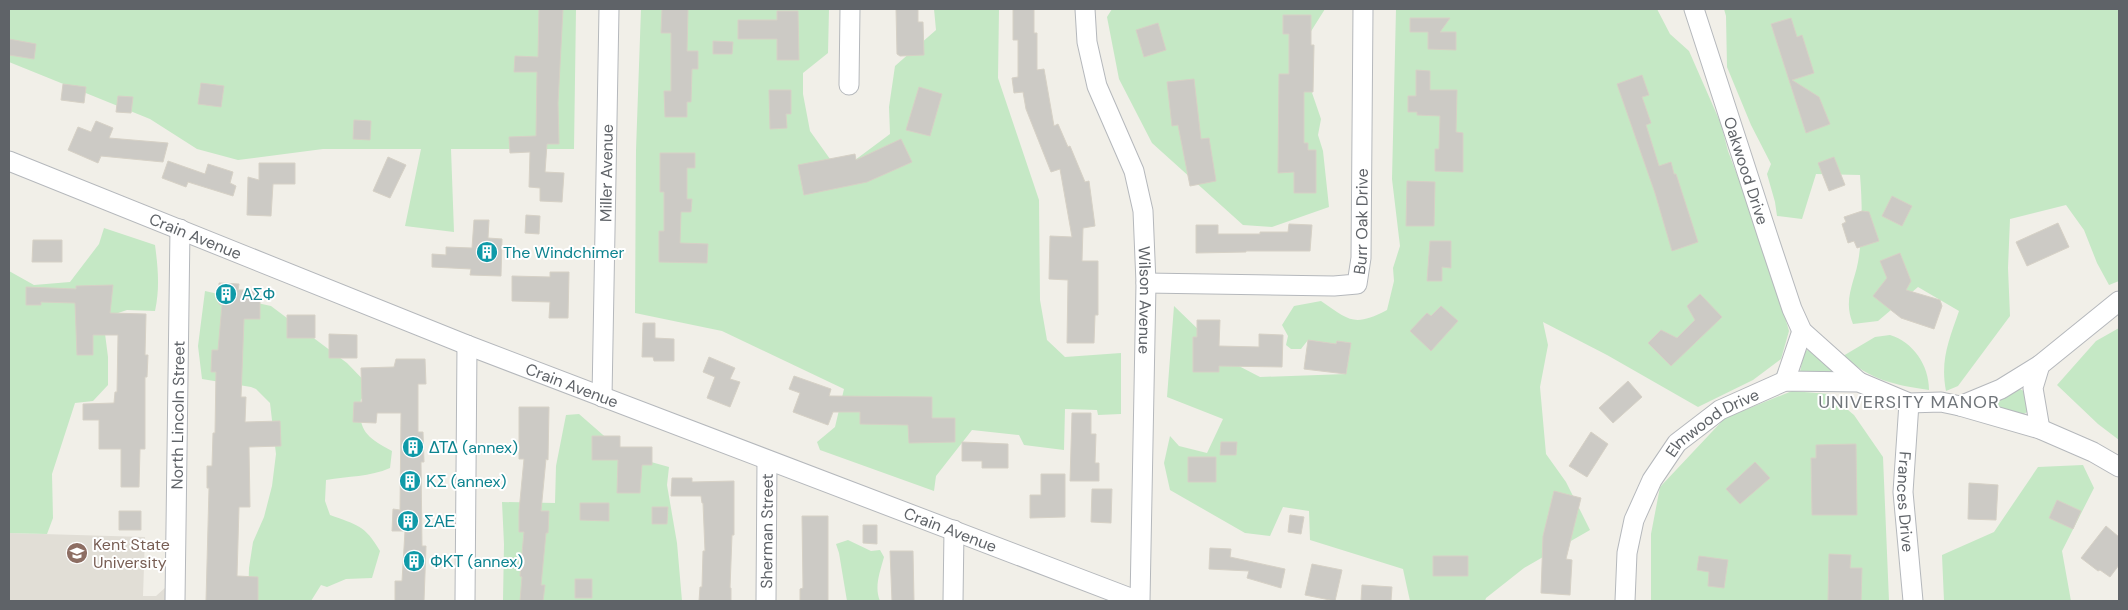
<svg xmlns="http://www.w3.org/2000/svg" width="2128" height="610" font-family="'DM Sans',sans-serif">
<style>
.education{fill:#e1ded6}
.green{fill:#c5e8c5}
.building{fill:#cccac5;stroke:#d6d1c6}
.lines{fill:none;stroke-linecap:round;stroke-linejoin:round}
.minor-casing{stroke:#b5b8bc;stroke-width:21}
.minor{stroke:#fff;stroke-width:19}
.labels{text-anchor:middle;stroke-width:4;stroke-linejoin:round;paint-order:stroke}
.street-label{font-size:16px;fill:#5f6368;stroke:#fff}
.culture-label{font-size:16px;fill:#0d838f;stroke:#fff;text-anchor:start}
.education-label{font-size:16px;fill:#785e54;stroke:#fff;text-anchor:start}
.neighbourhood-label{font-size:18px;letter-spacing:1px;fill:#70757a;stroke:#fff}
</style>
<rect width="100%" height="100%" fill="#f1efe8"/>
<path class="education" d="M9,533L145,537L143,596H156L175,579V601H9Z"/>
<path class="green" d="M9,9H576L574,149H451L454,232L405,226L421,149H323L238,160L197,149L150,119L9,62Z
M641,9H829L828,53L803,73V94L810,131L830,159L851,163L890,134L889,107L895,66L936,30L934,9H999L998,78L1039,200L1040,300L1047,340L1065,357L1121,353V414L1098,415L1097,410L1065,409L1064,450L1024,445L1019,435L972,430L936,476L934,491L820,450L817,442L835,427L844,389L722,331L635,313L636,150Z
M1112,9H1325L1298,52L1321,119L1318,135L1323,151L1329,207L1272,227L1243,225L1152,143L1119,79L1107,17Z
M1396,9H1657L1670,34L1689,51L1721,124L1728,151L1765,248L1789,331L1781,359L1753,380L1698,407L1607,355L1543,322L1548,345L1540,387L1546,454L1566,482L1590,530L1524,568L1486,598L1485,601H1410L1403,569L1310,540L1309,511L1283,507L1270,536L1245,533L1170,490L1164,463L1170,436L1179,446L1207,453L1223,419L1167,397L1174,306L1233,363L1260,377L1346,374L1351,343L1337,341L1336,344L1308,340L1301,349H1291L1286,345L1288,336L1282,325L1294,306L1321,301C1350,321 1354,327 1387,310L1394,281L1393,268L1400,246L1392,179Z
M1724,9H2119V281L2109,285L2097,263L2084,230L2066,205L2010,219L2008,268L2010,316L1958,386L1946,391C1940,360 1949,340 1959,311L1918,287L1878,321L1853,324C1842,298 1856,281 1859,256C1863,229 1862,201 1860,175L1816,174L1802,219L1777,216L1775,202L1767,174L1771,164L1751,125L1727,67L1726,16Z
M104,228L155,245C158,268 160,288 155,311L127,310L103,318L108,357V385L93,401L75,403L52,474L53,518L47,534L9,533V271L34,285L70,282L99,244Z
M205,291L271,306L347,363L375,392L361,399C357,430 366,437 392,451L390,468C370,477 348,476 326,480L325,501L330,515C357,525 365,525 380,551L372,578L346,579L327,587L321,585L311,601H248L249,568L253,542L264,517L272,486L276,454L270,403L256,389L251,387L202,379L198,346Z
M2119,328V440L2098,424L2057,385L2096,341Z
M1890,335C1913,342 1929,365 1929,390C1894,385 1871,380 1843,356L1875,337Z
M1807,350L1814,352L1835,372L1833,376L1800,372L1804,352Z
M2020,389L2027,393L2026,405L2029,411L2022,415L1988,404V401L2013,393Z
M1792,391L1829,394L1854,415L1883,457L1889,601H1651V534L1660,487L1725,418Z
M579,414L626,455L669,467L667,485L677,543L682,601L503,600L504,544L502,502L555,503L556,466L566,415Z
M2083,465L2094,488L2062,551L2071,601H1944L1942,555L1994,532L2038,467Z
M848,540L871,551L880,550L884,557C880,572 874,587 880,601H847L839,553L836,544Z"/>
<path class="building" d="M539,9H563L558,103L559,144H547L545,172L564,173L562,202L540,201V188L529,187L530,152L510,153L509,137L536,136L537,72H514L515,56L538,57Z
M662,9H688L687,51H698V69H692L691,102H687V117H665L664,91H671V33H661Z
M896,9H918V22H923L924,55L900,56L897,54Z
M1013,9H1034V33H1037V70L1044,69L1054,126L1058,124L1068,147L1070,146L1085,182L1089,181L1095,226L1083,228L1082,261H1098V315H1095L1094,343H1067L1068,280L1049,279L1050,236L1072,237L1060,169L1051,172L1026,109L1023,92L1014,93L1012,78L1018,77V40H1013Z
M777,11H798L799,60H777V39H738V20H777Z
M1283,15H1311V45H1314L1313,92H1304V143H1308V150H1316V193H1294V172L1278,173L1279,74H1289V34H1283Z
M1410,18H1450L1440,32H1456V50L1428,49V32H1410Z
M1791,18L1797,37L1802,35L1814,73L1792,80L1819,97L1830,124L1806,133L1771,24Z
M1158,23L1166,50L1144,57L1136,30Z
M9,39L36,44L34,59L9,55Z
M713,41L733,42L732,54H713Z
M1416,70L1430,71V90H1457L1456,132L1463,133V172L1435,171V149H1439L1440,116L1417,115V112H1408V96H1416Z
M1642,75L1649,95L1642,97L1651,123L1646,125L1659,166L1671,162L1674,174H1676L1698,242L1672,251L1655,193L1617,84Z
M1194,79L1201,139L1209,138L1216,181L1190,186L1178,125L1172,126L1167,82Z
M201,83L224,86L221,107L198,104Z
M63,84L86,87L84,103L61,100Z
M919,87L942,94L930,136L906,130Z
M769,90H791V114H786L787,128L770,129Z
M118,96L133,97L131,113L116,112Z
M354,120L371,121L370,140L353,139Z
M96,121L113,128L109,138L168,143L163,162L101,156L98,163L68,150L78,127L91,132Z
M901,139L912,162L867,182L804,195L798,165L855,154L856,160Z
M660,153H695V168H687V199H692L691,212H681L680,243L708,244L707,263L659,262V231H664V192H660Z
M388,157L406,165L390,198L373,191Z
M1834,157L1845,185L1829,191L1818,163Z
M168,161L205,174L208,164L233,172L230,183L236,186L233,196L188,182L186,187L162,178Z
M259,163H295V184H273L271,216L247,215L248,177L259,180Z
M1407,181L1435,182L1434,226H1406Z
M1892,196L1912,206L1902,226L1882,216Z
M1862,211L1869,212L1879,241L1857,248L1854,241L1848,243L1842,224L1846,222L1844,217Z
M526,215L540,216L539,234L525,233Z
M474,220H489L488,238L502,239L501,276L470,275L471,269L432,267V254L446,255V247L472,248Z
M2058,223L2069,247L2027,266L2016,242Z
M1289,224L1312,225L1310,251H1246V252L1196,253V225H1218V234H1260V232H1288Z
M33,240H62V262H32Z
M1430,241H1451V268L1442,267V281H1427Z
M1900,253L1911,281L1906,290L1940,300L1942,306L1934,329L1901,318L1873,296L1887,278L1880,261Z
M550,272H569L568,318H549L550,302L512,301V276L550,277Z
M219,283L239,284L238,290H260V319H244L241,397H246L245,422L280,421L281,446L249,447L250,507H239L237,576L258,577V601H206L209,488H207V466H212L213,433H215L216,372H211L212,350H218L222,305L219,304Z
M113,285L110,313L146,314L145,355H148L147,377H145V449H140L139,487H121V449H99V420H83V404L114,403L115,392H117L118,335H93V355H77L75,303L41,302V305H26V287L76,289V286Z
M1700,294L1722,317L1671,366L1648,343L1661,330L1677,338L1695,320L1687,306Z
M1441,306L1458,321L1431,351L1410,331L1427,313L1431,316Z
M287,315H315V338H287Z
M1197,320H1220L1219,346L1259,347V334L1283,335L1282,367L1219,366V372H1193V337H1197Z
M643,323H655V338L674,339V361H654L653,357H642Z
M329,334L357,335V358H329Z
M1308,340L1336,344L1337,341L1351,343L1346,374L1304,369Z
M709,357L735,368L730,379L740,382L730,407L707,398L715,377L703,372Z
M396,359H425L426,384H418V432H423L424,462H421L422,546H426L424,601H395V581H402L405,531H392L393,509L400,510L401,413H377L376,423L353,422L354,402H362L361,368L394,367Z
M794,376L831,389L829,396L932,397V418H955V442L909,443L908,425L860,424V412H833L828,425L793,412L800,393L789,389Z
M1628,381L1642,397L1613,423L1599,408Z
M519,407H549L548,460L546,459L541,511H549L548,533H546L541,585H545L543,601H520L522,577L520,576L524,532H519V511L524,459H519Z
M1072,413H1091V434H1096L1095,463H1099V481H1070Z
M1591,432L1608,444L1587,477L1569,466Z
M592,436H620V447H652V465H642L640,493H617L618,460H592Z
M962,442L1008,444V468H982V461H962Z
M1221,442H1237L1236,455H1220Z
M1856,444L1857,515H1812L1811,458H1816V445Z
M1188,457H1216V482H1188Z
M1755,462L1770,478L1740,504L1726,489Z
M1041,474H1065V517L1030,518V495H1041Z
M672,478H692V482L734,481V535H732L730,588H731V601H699L700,587H702L703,551H705L703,503H702L701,496H671Z
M1969,483L1998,485L1996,520L1968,519Z
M1092,489H1112L1111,523L1091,522Z
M1554,491L1581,498L1566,559L1572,560L1570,595L1541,593L1543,536Z
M2057,500L2081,511L2073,529L2049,518Z
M580,503H609V521L580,520Z
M652,507H668L667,524H652Z
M119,511H141V530H119Z
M1290,515L1304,517L1301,534L1288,532Z
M802,516H828V601H800V589L803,588Z
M863,525H877V544L863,543Z
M2106,526L2119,537V565L2110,577L2100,570L2098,571L2081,558Z
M1210,548L1231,549L1230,557L1285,569L1281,588L1247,578L1249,571L1209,569Z
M890,551H913L914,601H892Z
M1829,554L1851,555L1850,568H1862L1861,601H1828Z
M1433,556H1468V576H1433Z
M1699,556L1728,560L1724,588L1708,586L1709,572L1697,570Z
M1312,564L1342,570L1335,601L1305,595Z
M575,579H592V598H575Z
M1362,585L1392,587L1391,601H1361Z"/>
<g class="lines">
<g class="minor-casing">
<g id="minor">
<path id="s1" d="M1085,9L1087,42L1097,86L1134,171L1143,211L1146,283L1140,601"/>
<path id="s2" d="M1694,9L1768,237L1792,309L1802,331L1859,382"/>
<path d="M849,85L850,9"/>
<path id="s3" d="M9,161L467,345L1138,601"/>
<path id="s4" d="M1146,283L1334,286L1357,284L1361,258L1363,9"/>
<path d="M1785,381L1802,331"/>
<path id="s5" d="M602,397L609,9"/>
<path id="s6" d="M1909,403L1903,492L1913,601"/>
<path d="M1960,406L2001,389L2040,365"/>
<path d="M2040,429L2033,388L2040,365L2119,301"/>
<path id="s7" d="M175,601L180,229"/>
<path d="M465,601L467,345"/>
<path id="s8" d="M766,601L767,460"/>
<path d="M953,601L954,530"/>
<path id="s9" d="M1625,601L1627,553L1634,520L1652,480L1677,443L1720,410L1785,381L1859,382L1909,403L1941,402L1960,406L2040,429L2093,452L2119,467"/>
</g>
</g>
<use href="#minor" class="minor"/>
</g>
<defs>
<g id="building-disc" transform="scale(1.125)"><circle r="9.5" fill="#0f9aa8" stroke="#fff"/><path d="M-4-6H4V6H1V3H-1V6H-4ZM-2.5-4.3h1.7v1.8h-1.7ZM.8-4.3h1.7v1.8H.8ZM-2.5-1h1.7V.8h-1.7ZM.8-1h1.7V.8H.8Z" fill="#fff"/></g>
<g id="university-disc" transform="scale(1.125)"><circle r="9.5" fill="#8d6e63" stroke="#fff"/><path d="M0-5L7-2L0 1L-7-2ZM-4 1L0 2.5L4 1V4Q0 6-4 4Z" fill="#fff"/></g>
</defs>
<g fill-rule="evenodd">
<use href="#building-disc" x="487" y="252"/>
<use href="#building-disc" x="226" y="294"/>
<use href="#building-disc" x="413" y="447"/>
<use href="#building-disc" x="410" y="481"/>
<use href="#building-disc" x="408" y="521"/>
<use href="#university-disc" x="77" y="553"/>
<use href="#building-disc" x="414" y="561"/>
</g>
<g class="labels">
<g class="street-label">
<text dy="6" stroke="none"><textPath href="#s2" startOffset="170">Oakwood Drive</textPath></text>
<text dy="6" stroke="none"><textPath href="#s5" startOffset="224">Miller Avenue</textPath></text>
<text dy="6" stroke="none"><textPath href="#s4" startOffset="274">Burr Oak Drive</textPath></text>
<text dy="6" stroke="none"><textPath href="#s3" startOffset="201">Crain Avenue</textPath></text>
<text dy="6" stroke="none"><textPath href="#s1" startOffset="301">Wilson Avenue</textPath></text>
<text dy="6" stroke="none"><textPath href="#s3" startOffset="606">Crain Avenue</textPath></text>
<text dy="6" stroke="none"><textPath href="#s7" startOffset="186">North Lincoln Street</textPath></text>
<text dy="6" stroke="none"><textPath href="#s9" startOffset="211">Elmwood Drive</textPath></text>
<text dy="6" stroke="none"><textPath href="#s6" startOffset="99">Frances Drive</textPath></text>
<text dy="6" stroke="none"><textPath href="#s3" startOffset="1011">Crain Avenue</textPath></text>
<text dy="6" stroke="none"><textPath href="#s8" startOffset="70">Sherman Street</textPath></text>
</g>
<g class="culture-label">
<text x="503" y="258">The Windchimer</text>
<text x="242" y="300">ΑΣΦ</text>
<text x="429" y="453">ΔΤΔ (annex)</text>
<text x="426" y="487">ΚΣ (annex)</text>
<text x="424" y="527">ΣΑΕ</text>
<text x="430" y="567">ΦΚΤ (annex)</text>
</g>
<g class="education-label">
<text x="93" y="550">Kent State<tspan x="93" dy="18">University</tspan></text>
</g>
<g class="neighbourhood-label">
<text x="1909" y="408">UNIVERSITY MANOR</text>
</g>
</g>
<rect width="2128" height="610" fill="none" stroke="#5f6368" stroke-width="20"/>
</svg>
